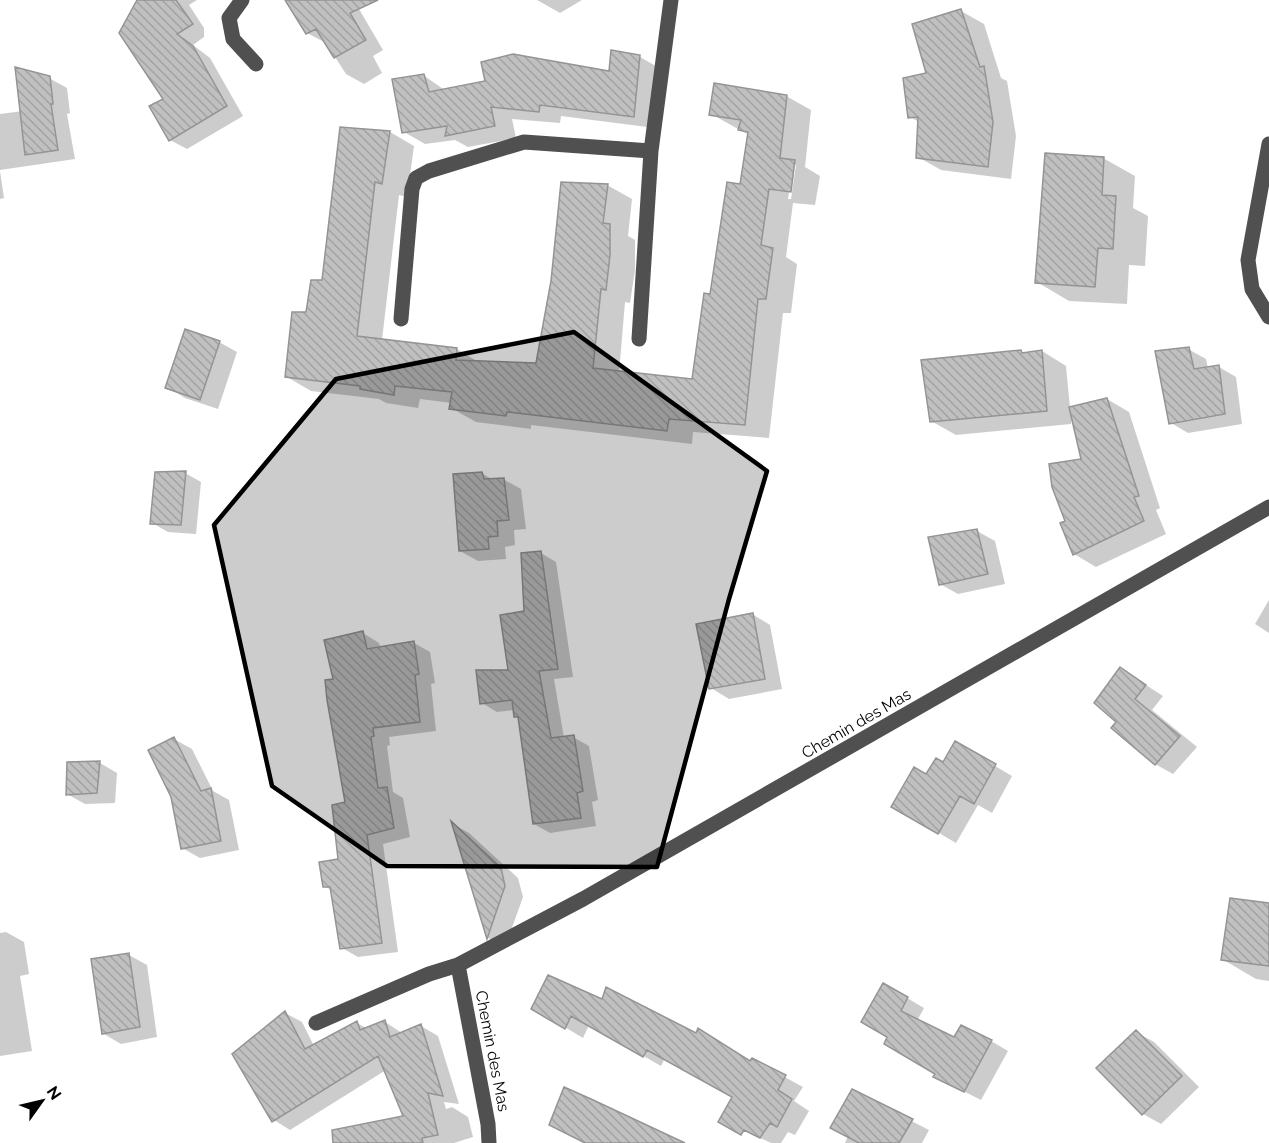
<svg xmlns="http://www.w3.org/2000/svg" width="1269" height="1143" font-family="Raleway,sans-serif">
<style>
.shadow{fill:#0003;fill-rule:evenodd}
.building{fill:url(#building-back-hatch);stroke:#949494;stroke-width:1.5}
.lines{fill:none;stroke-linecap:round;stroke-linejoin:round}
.minor{stroke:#505050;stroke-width:15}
.marked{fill:#000;fill-opacity:0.2;stroke:#000;stroke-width:4.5;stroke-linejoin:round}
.labels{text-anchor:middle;stroke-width:4.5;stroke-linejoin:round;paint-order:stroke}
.street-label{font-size:16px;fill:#000;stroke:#fff}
</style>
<defs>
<pattern id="building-back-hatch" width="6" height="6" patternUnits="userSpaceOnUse" patternTransform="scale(1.5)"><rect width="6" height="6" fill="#c0c0c0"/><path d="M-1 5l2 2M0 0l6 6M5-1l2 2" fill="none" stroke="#a3a3a3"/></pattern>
</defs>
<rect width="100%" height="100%" fill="#fff"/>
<path class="shadow" d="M138,0H197L189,5L204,28V37L193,45L210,58L243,116L187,149L170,140L166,99Z
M343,0L359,9L383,50L373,56L382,73L364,84L346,74L326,43L307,33Z
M537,0H582L560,13Z
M961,11L984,24L1001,78L1007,81L1016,136L1011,179L941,170L918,157L919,122L910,117Z
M640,57L661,69L655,128L561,116L560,123L512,119L516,138L468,147L455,140L425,144L404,132L423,75L446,91L610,73Z
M49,78L67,88L70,113L67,114L75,159L0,170V114L23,111Z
M786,96L811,110L805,167L820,176L815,205L793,203L786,257L797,264L791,313H783L769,438L693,432L692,444L531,425V429L476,422L451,408L452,403L420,399L418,408L386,403L379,399L311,391L287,377L307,313L390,132L414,146L407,197L399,195L382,340L457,349L480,363L538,365L607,185L632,199L628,236L635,240V270L630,303L625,302L619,373L693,381L712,295L742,186L749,135L711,114ZM793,165H796L791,199H788Z
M1103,158L1135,176L1133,208L1148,216L1145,266L1129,265L1127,304L1069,301L1037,282Z
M0,171L4,198L0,199Z
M219,342L237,352L218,409L185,398L167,387Z
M1188,349L1206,359L1208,368L1219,367L1236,377L1242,424L1188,433L1171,423Z
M1042,351L1066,366L1070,408L1107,399L1129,412L1160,508L1156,510L1166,534L1096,567L1074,554L1067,522L1083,460L1072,415L1071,424L956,435L931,421Z
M185,473L201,482L196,534L168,532L152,523Z
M482,473L493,480L503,479L521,489L526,529L514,530L515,545L505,547L506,559L478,561L460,551Z
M977,531L995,541L1005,584L958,594L940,584Z
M541,553L556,562L573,677L554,679L564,738L573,737L589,746L598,800L592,802L596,826L550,833L534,824L520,719L516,716L515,710L497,712L482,703L510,671Z
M1269,600V633L1255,624Z
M752,614L770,625L782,689L729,699L711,688Z
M363,633L379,643L381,648L414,643L430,652L435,683L431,684L436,731L389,737L390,745L387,746L393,792L403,798L410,837L383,844L398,952L358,957L342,948L333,891L324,886L339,860L347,803L334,681Z
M1121,669L1163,696L1152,710L1197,747L1173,774L1155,764L1118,721Z
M174,739L192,749L213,791L229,800L239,850L200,858L182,848Z
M956,743L1012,776L992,813L978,805L956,843L893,806L943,764Z
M100,763L117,773L115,803L85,804L67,794Z
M453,824L469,833L518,878L523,897L505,947L488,938Z
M1269,905V981L1256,979L1222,959Z
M6,932L24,942L29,974L20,976L32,1051L0,1056V933Z
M129,955L147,965L157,1037L121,1044L104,1034Z
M549,977L751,1063L753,1060L803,1087L794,1101L809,1111L795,1135L788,1132L781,1143H771L739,1128L734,1096L665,1058L661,1066L589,1025L583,1038L533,1008Z
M907,998L924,1008L917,1021L955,1039L991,1041L1008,1051L981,1100L935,1077L937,1073L889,1036L863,1021Z
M285,1013L302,1022L314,1046L357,1023L368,1029L385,1022L402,1033L421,1026L438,1036L459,1104L444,1102L446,1109L452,1107L468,1117L473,1137L454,1143H375L406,1117L386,1070L290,1130L274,1120Z
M1136,1032L1154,1042L1199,1087L1161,1124L1143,1114Z
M852,1091L929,1130L922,1143H845L848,1136Z"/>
<path class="building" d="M137,0H176L193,24L177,34L193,46L227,106L169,141L149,106L163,99L119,33Z
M285,0H378L350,13L366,40L334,58L316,29L306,34Z
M961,9L980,67L984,66L993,122L988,167L916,158L918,117L908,118L903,78L926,73L912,24Z
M611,50L640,55L634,117L540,105L539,112L491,107L495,126L445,136L447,126L402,133L392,79L424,74L429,92L485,81L481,62L513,54L609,71Z
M15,67L50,76L53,104H51L58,150L25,155Z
M714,83L787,95L780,158L795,160L791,192L769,189L761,245L773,248L766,299H758L745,425L669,419L667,431L507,412L506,416L449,409L452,392L395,386L394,395L360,389V386L285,377L292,312H306L311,280H322L340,127L390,131L382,184L375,182L357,336L457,348L456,360L536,363L551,281L561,182L608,184L603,223L610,224V255L606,290L601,289L593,368L692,379L704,293L710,294L727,182L740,184L748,132L738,130L741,120L709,115Z
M1045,153L1104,157L1102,195L1116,196L1113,249L1098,248L1095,287L1035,283Z
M185,329L220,341L200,400L165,388Z
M1189,347L1194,369L1219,365L1225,414L1169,424L1155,351Z
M1021,350L1022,353L1042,350L1047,411L930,422L921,360Z
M1107,398L1139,496L1134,497L1144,521L1073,555L1060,523L1065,521L1052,487L1049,464L1081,459L1069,407Z
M186,471L181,525L150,524L155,472Z
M482,472L484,479L504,478L509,520L497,521L498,536L488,537L489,549L459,551L453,474Z
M977,529L988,574L939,585L928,537Z
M541,551L558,669L539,671L551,738L574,735L583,791L577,793L581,818L533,824L518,717H514L512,700L480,704L476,670H508L500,615L524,611L521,553Z
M753,613L765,679L709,689L696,624Z
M363,631L367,649L414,641L419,674L415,675L420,722L373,728L374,736L371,737L378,788L387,787L394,828L367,835L382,943L340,949L330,887H323L319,862L338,859L332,805L345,802L327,700L325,680L333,679L324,640Z
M1120,667L1146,685L1135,699L1180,736L1155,765L1111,728L1116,722L1094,703Z
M174,737L201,791L211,788L221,841L181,849L171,797L148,750Z
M955,741L996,764L974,804L960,796L938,834L891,807L914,767L926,774L936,758L943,762Z
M100,761L97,793L66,795L67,762Z
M451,821L501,868L505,886L487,939Z
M1230,898L1269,903V966L1221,960Z
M129,953L140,1027L102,1034L91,959Z
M548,975L602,999L606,987L696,1033L698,1028L750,1061L752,1058L786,1075L778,1090L792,1099L777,1127L770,1123L760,1138L744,1130L741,1135L718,1122L732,1097L647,1050L643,1057L571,1016L565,1029L531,1009Z
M883,983L908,997L901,1011L954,1037L961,1025L992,1040L964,1092L933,1077L935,1074L884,1044L887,1037L861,1022Z
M285,1011L305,1049L357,1021L360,1030L385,1020L390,1037L421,1024L443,1096L428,1093L438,1135L422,1138L423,1143H333L332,1130L403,1116L378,1056L272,1122L232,1054Z
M1136,1030L1182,1076L1142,1115L1096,1068Z
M564,1087L591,1099L685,1143H585L549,1125Z
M852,1089L913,1119L899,1143H859L830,1128Z"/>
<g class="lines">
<path class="minor" d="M242,0L229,18L233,39L256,64
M1269,144L1248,260L1252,289L1269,317
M401,319L412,189L416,178L429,171L524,142L651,151
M639,339L651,151L671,0
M316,1023L429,974L458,965
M489,1143L488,1124L458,965L583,899L1269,507"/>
</g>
<path class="marked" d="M574,332L767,471L729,599L657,867L387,866L272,786L214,525L336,379Z"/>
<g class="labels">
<g class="street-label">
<text transform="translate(856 723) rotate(-30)" y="6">Chemin des Mas</text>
<text transform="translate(493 1051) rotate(79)" y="6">Chemin des Mas</text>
</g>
</g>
<g transform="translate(42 1101) rotate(56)" stroke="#ffffff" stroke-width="4.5" paint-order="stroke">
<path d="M0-4.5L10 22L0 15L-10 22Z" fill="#000000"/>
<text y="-9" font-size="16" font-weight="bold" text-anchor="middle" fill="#000000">N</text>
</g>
</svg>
